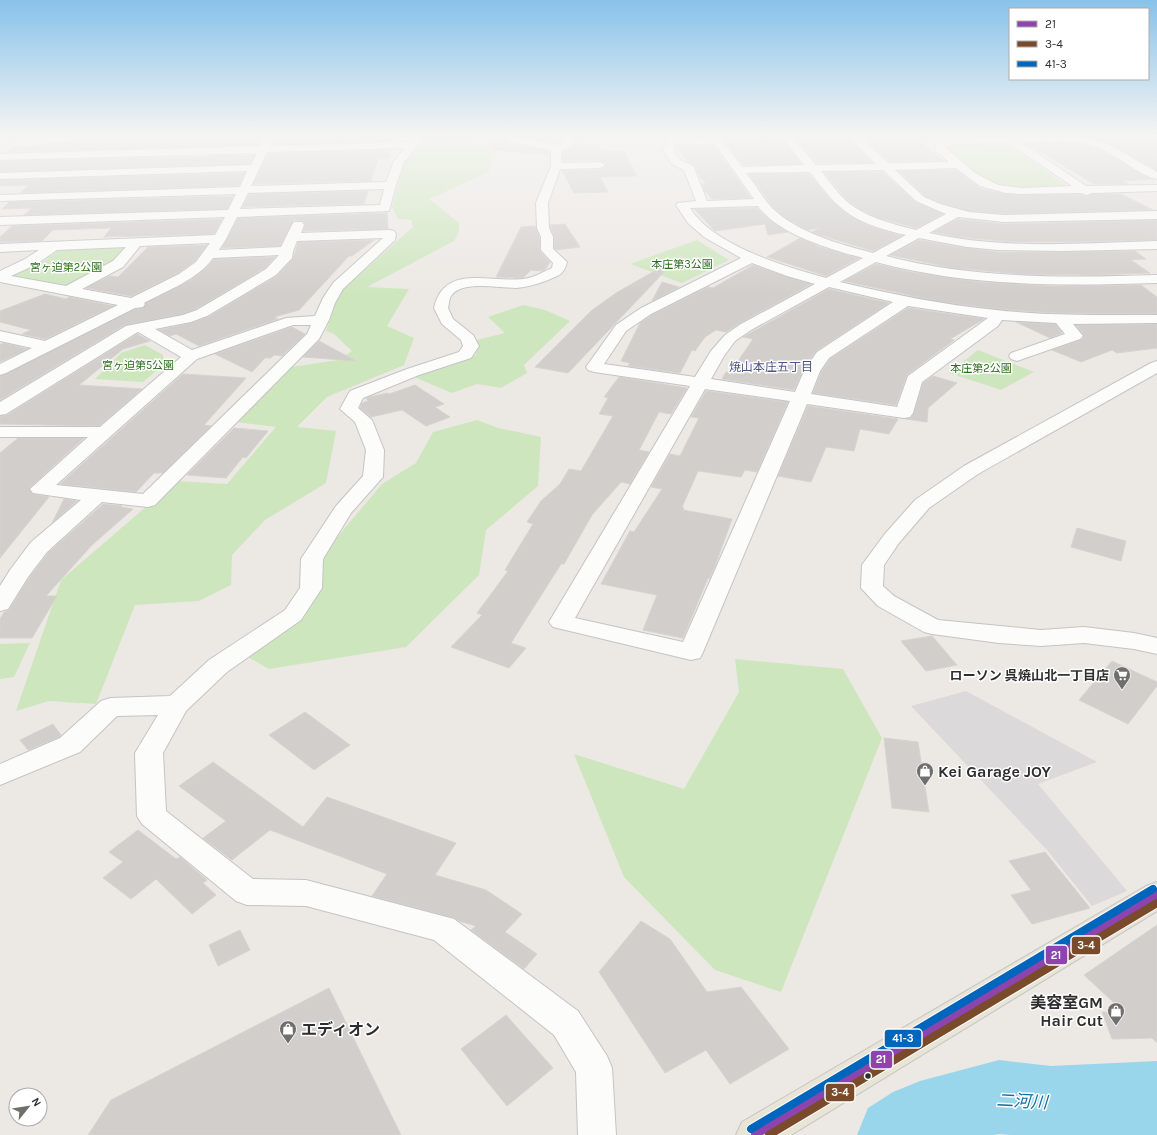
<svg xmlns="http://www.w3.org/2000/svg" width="1157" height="1135" font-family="Karla,'Noto Sans JP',sans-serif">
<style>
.industrial{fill:#dcd9db}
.green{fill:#cee6be}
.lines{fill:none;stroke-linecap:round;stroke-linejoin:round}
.river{fill:#99d6ec;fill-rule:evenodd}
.building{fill:#d1cecb;stroke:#d7d4d0}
.minor-casing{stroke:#c5c4c5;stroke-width:2}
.major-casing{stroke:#c6c5c4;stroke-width:2}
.minor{fill:#fcfcfb;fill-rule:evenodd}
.major{fill:#e8e4d6;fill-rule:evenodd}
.bus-1-casing{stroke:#fff;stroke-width:10}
.bus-2-casing{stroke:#fff;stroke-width:10}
.bus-3-casing{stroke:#fff;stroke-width:10}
.bus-1{stroke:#8e44ad;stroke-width:8}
.bus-2{stroke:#7a4b2a;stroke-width:8}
.bus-3{stroke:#0065bd;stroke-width:8}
.bus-dot{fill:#2e2e2e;stroke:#fff;stroke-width:1.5}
.labels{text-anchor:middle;stroke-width:3;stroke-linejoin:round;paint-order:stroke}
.far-park-label{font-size:11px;fill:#2c6e1b;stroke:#fff}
.far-neighbourhood-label{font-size:12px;fill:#4d5680;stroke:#fff}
.poi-label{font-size:13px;font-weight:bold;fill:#2e2e2e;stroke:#fff;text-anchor:end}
.near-poi-label{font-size:16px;font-weight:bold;fill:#2e2e2e;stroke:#fff;text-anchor:start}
.near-water-label{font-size:17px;font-style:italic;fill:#0d6fa3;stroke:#fff}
.line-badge{stroke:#fff;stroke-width:1.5}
.badge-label{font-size:11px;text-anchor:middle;font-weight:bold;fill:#fff}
</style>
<rect width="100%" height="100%" fill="#ece8e4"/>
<path class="industrial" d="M966,691L1097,762L1038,784L1127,891L1092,906L1047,850L911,706Z"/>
<path class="green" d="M419,135H456L459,138L495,148L489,172L429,199L459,223V232L454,241L367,287L409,289L387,326L414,338L404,365L327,397L297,427L336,431L326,483L265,520L232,555L231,585L199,601L135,605L96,704L49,701L16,711L61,580L176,481L227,484L276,427L236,422L291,367L338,360L352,351L334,334L326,331L340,292L413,227L411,220L398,219L392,207L405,161L421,142Z
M1005,142L1067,186C1042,188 1011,195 988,182C972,173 958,159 944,148L945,146L955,143Z
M697,240L729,260L682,283L630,264Z
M127,246L114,263L73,285L64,287L16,278L15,275L44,261L60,249Z
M523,305L545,310L570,321L524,365L527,373L501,388L477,384L452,393L414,377L476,355L477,340L505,333L488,317Z
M145,345L163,355L164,364L143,382L95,379L121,353Z
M978,350L1034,372L1001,390L949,373Z
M477,420L498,428L541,437L538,486L486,530L479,575L406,647L269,669L246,656L307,609L324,553L382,484L416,463L433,432Z
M30,643L14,677L0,679V644Z
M735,659L843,669L882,738L781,992L715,970L624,877L574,754L684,789L739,692Z"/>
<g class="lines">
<path class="river" d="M999,1060L1051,1066L1157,1061V1135H1010L999,1134L994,1135H857L868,1108L893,1092L920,1081Z"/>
</g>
<path class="building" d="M150,135H265L259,145L7,152L16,145L21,147L91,141L114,136Z
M272,135H391V141L272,144L275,138Z
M541,135H560L564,139L555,143L525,137Z
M724,135H780L801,164L743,165L724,140Z
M793,135L835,136L836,139H849L872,163H817Z
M862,135H911L944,161H889Z
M1073,135H1143L1157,142V170L1110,144L1086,137Z
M505,140L511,143L550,151V155L491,150V142Z
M575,142L582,146L593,144L605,151H624L637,176L600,177L608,192L574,193L562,170H600L606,166L600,160L562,161V151L572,147Z
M1063,143L1083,145L1101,150L1135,171L1153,179L1123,181L1128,184H1094L1027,144Z
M676,146H714L751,198L712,199L704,190L702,184H706L698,174L694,165L688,162L676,147Z
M390,150V159H378L371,181L253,184L268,153Z
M255,155L250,164L0,172V161Z
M956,170L981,189L1006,194H1081L1087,196L1092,194H1121L1153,210L1004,214L969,211L940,203L925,196L899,171Z
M824,172H882L915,202L943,214L916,228L879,218L861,210L846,199Z
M245,173L239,186L20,193L29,185L0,186V180Z
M749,174H809L829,198L844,212L870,226L902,236L873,251L820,235L812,232L819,228L807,230L783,216L773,207Z
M368,191L364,204L242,207L249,194Z
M234,196L227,209L24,215L32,208L2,209L9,202Z
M757,208L766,217L788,232L768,235L765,224L715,231L694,209Z
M387,213L388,229L303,231L305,226L303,221L294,220L280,246L222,248L238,218Z
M222,219L214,234L104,237L111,228L53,230L42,241L0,242V237L12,226Z
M958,219L1004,224L1157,220V240L1071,242H1014L957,237L933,232Z
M565,224L580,247L556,250L554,248V236L550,225Z
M535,226L540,237V251L550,262L545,270L542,271L531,270L523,278L496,277L521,227Z
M800,238L820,247L859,258L826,276L767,257Z
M374,240L352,256H349L299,310L274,317L278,319L199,346L176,334L170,336L159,330L191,323L208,317L277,276L293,259L298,242Z
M919,240L967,248L998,252H1062L1135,251L1146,259L1131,260L1150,273L1089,275L1021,274L953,268L890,255Z
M207,245L195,261L178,273L131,296L86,288L110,276L118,277L148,247Z
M275,257L265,268L196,309L183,314L125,325L0,400V376L135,309L143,308L146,303L191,280L207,267L214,259Z
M876,264L910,272L980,282L1051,286L1141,285L1157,297V314L1056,313L996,309L937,301L844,281Z
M753,265L811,284L740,323L726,332L716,330L705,337L695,351L692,350L680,373L628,366L630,363L621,361L640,323L652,315L708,287L713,288Z
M663,266L666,270L568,373L535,367L591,311L616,293Z
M662,282L679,287L652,301Z
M829,289L889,303L816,351L803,370L794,390L722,379L726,372L730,373L753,339L743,337Z
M45,294L66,299L69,297L113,306L45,339L22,334L31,330L0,322V311Z
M908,308L984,319L950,339L954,340L907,375L896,405L813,393L821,372L830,359Z
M1016,322L1055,324L1062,333L1050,338Z
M1157,324V348L1117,353L1112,350L1081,362L1052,350L1080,340L1084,337V335L1076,325Z
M292,327L305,334L282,356L274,355L271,358H265L252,372L215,354Z
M137,334L150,341L123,349L79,385L142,389L99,426L0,424V416L7,415Z
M319,341L356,361L303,357Z
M3,343L28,349L0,362V345Z
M183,374L246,378L204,425L211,426L163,473H154L136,492L60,484Z
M933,376L957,383L928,408L927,422L906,419L911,418L914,413L923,383Z
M619,377L687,388L671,414L659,412L639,450L649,452L630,484L621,482L592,515L564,564H561L511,643L526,648L509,668L451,647L482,615L477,613L508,571L505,570L533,524L527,522L541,501L560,484L569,469L581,471L613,416L599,414L608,398L604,397Z
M415,385L444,404L435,407L450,417L426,426L402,410L371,417L360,408L362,403L368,401L366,398L369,397L388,393L389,394Z
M706,391L788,402L757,472L745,470L741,477L698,471L682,507L684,508L683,510L732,519L715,566L709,579L708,578L683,638L643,630L657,595L601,584L630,531L634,532L662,489L651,487L670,454L680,456L699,418L691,417Z
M808,406L898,419L889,434L860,429L854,451L826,447L811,482L778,476Z
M234,428L268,431L246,458L243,457L226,478L187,475Z
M18,438H84L29,488L33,494L49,497L0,558V453Z
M64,499L77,501L52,523Z
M103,504L122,506L121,507L133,509L92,545L46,596H57L32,638H0V619L4,612L9,610L29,578L48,553Z
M1077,528L1126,541L1121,561L1071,547Z
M932,636L957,665L926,671L901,641Z
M1112,661L1157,682V686L1128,724L1079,700Z
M305,712L350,745L314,770L269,735Z
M53,724L61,735L59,737L28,750L20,740Z
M884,738L918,742L929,812L892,808Z
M213,762L303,827L327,797L456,843L435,875L486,890L522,914L505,932L537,954L524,969L471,930L476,926L459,921L454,918L372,896L387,874L270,830L232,860L203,838L226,821L179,786Z
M138,830L176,859L180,857L207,880L203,883L216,895L192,914L156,879L131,899L103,878L123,862L109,852Z
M1045,852L1090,908L1032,924L1011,895L1031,890L1009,861Z
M641,921L670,939L707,992L741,987L789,1049L730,1084L706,1050L665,1073L599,972Z
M1157,925V1043L1152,1038L1112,1039L1102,1012L1125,1013L1084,975Z
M240,930L250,950L218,966L209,945Z
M329,988L401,1135H88L111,1100Z
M506,1015L553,1068L507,1106L461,1049Z"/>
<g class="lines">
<g class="minor-casing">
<path id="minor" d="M71,135H106L101,138L21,146L16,143L21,140Z
M269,135L274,138L270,146L410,142L408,135H418L421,142L404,162L396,185L389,211L237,217L226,239L219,250L281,247L292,225L294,222H302L304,225L301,233L390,230L394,231L396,234L395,240L343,289L335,303L329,320L319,339L155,505L148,507L102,502L47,552L28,577L8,609L0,611V586L10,570L31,542L81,500L33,493L30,489L88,437H0V427H100L181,357L138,332L136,333L6,414L0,415V402L126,326L183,315L197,310L266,269L279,255L213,258C197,280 168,290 144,303L145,304L143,307L135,308L6,373L0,375V364L32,348L0,341V331L45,341L118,305L0,282V271L25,259L39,250L0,252V244L215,235L225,217L0,225V217L228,210L236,194L0,201V195L240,187L247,171L0,179V173L251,165L257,153L0,160V154L260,146L266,136ZM405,148L394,161L386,182L251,186L267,152ZM384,189L380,205L240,209L248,193ZM383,238L333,283L323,298L315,316L286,318L192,350L155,329L191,322L207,316L276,275L292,258L293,251L297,241ZM210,243L196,262L179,274L131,298L82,289L123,267L140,246ZM126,247L113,261L66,286L11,276L35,265L57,250ZM293,325H311L307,334L143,494L56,485L197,359Z
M565,135H575L576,139L571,146L561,150V163L600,162L605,165L600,168L560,169L548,203L549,228L553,237V249L567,262C564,274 560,275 548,280C538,284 527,287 516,288C500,288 461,280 451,296C449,299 449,304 448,308L453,319L473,335L479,346L471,358L419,375L363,398L358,408L372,420L384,450L383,477L351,513L323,559L322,588L301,620L227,672L186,711L163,753L166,811L253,879L306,880L454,919L578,1011L607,1056L612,1068L616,1135H578L576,1072L554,1035L434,940L306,906L247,905L236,901L142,824L137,816L135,753L158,715L117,716L80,752L0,785V764L60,738L101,701L110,698L170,696L209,660L285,610L300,588L301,559L336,506L363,476L366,450L355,422L340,409L350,391L407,369L459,352L463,346L461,340L442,324L434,308C444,263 490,283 523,279C533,278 543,272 552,268L553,263L541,250V237L537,228L536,203L551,166V150L511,142L506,139L511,136L555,145L563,142L566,139Z
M712,135H722L723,141L742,167L804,165L781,135H791L816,165L876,164L851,139L849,135H859L888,163L949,162L937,152L935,147L938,142L954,138L1068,136L1086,138L1110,145L1157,172V179C1138,175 1120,157 1102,149C1078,138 1048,142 1022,143L1086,186L1157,185V191L1092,193L1087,195L1081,193L1021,194L1006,193L980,186L956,168L895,170L924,197L940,204L969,212L1004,215L1157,211V219L1004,222L958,217L929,233C1003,250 1082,243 1157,241V249L1062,251L998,250L967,247L919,238L886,256C975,279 1066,278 1157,275V283C1063,286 968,287 876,262L840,282C891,294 943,305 996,310C1049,316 1103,315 1157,315V323L1073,324L1083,336L1080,339L1017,361L1011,359L1009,356L1011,353L1065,334L1056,323L1002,320L998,326L922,382L913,413L910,417L904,418L807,404L703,652L700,658L691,660L553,627L549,622L690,386L594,372L588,370L586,367L616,325L641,308L741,258L704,237L688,223L676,205L678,203L696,201L684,170L672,164L663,150L668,139L713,138ZM1009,143L1072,186L1021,188L998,185L975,173L945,147L954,144ZM675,144H715L754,199L707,201L694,168L693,166L680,160L673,150ZM883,170L916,201L946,214L916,230C892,224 864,217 845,200C836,191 829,181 821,171ZM810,172C819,183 827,195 838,205C856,222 883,230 906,235L873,253C839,244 798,233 772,208C763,198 755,184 746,173ZM758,206C779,235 830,249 863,258L826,278L819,276C780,265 712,244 690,208ZM752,263L787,276L815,284L741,324L725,335L711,351L695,377L604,364L626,331L651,314ZM829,287L893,302L817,352L804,371L795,392L711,379L724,356L735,341L751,330ZM908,306L988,318L908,376L897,407L811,394L820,371L829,358ZM705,389L790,401L683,642L575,618Z
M1151,135H1157V138L1153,137Z
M1157,361V373L978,474L929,508L899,543L884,565L883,586L894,596L938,620L1041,630L1084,627L1134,633L1157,638V654L1134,649L1084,643L1041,646L999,643L932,634L924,632L878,606L861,588L862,565L884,535L915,500L964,466L1151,363Z"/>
</g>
<g class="major-casing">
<path id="major" d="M1157,882V911L791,1135H736L742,1122L1146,886Z"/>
</g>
<use href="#minor" class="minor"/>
<use href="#major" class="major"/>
<g class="bus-1-casing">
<path id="bus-1" d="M755,1135L1157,895"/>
</g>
<g class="bus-2-casing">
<path id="bus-2" d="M769,1135L1157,903"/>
</g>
<g class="bus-3-casing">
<path id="bus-3" d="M751,1129L1153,889"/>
</g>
<use href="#bus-1" class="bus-1"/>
<use href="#bus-2" class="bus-2"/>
<use href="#bus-3" class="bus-3"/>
</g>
<linearGradient id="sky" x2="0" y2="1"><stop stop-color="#88c2ea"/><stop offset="0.46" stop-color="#f6f5f3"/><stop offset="1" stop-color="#f6f5f3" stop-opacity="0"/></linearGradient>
<rect width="1157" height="294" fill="url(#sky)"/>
<defs>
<g id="supermarket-pin" transform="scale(0.9)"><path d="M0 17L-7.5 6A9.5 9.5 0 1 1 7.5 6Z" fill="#706f6e" stroke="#fff"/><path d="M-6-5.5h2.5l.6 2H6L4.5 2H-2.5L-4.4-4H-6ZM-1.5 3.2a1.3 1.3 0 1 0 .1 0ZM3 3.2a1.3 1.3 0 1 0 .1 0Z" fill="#fff"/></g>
<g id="shop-pin" transform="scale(0.9)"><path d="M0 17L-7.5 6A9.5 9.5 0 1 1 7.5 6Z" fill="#706f6e" stroke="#fff"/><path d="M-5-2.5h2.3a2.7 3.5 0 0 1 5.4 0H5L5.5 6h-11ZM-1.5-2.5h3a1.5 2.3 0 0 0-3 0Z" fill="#fff"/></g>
</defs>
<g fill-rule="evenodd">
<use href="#supermarket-pin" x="1122" y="675"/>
<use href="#shop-pin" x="925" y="771"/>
<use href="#shop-pin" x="1116" y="1011"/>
<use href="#shop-pin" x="288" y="1029"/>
</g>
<circle class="bus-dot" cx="868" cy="1076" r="3.5"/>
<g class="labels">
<g class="far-park-label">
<text x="682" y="268">本庄第3公園</text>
<text x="66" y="271">宮ヶ迫第2公園</text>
<text x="138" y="369">宮ヶ迫第5公園</text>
<text x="981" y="372">本庄第2公園</text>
</g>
<g class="far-neighbourhood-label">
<text x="771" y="371">焼山本庄五丁目</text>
</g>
<g class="poi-label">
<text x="1109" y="680">ローソン 呉焼山北一丁目店</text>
</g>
<g class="near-poi-label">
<text x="938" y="777">Kei Garage JOY</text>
<text x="1103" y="1008" text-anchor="end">美容室GM<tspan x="1103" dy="18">Hair Cut</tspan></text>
<text x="301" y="1035">エディオン</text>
</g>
<g class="near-water-label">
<text transform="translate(1022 1101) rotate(3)" y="6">二河川</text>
</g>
</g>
<g class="line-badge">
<rect x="1071" y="936" width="30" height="19" rx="4" fill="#7a4b2a"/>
<rect x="1045" y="945" width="23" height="20" rx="4" fill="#8e44ad"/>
<rect x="884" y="1029" width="38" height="19" rx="4" fill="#0065bd"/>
<rect x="870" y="1050" width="23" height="19" rx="4" fill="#8e44ad"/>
<rect x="825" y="1083" width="30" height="19" rx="4" fill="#7a4b2a"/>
</g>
<g class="badge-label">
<text x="1086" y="949">3-4</text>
<text x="1056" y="959">21</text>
<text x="903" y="1042">41-3</text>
<text x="881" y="1063">21</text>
<text x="840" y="1096">3-4</text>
</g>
<rect x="1009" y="8" width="140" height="72" fill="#ffffff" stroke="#ababab"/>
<rect x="1017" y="21" width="20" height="6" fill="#8e44ad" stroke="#ababab"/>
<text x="1045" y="28" font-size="12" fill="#2e2e2e">21</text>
<rect x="1017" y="41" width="20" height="6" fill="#7a4b2a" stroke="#ababab"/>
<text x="1045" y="48" font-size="12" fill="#2e2e2e">3-4</text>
<rect x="1017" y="61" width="20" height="6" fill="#0065bd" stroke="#ababab"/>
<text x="1045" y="68" font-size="12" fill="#2e2e2e">41-3</text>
<g transform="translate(28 1107) rotate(60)"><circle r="19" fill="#ffffff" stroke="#ababab"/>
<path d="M0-3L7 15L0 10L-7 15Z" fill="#706f6e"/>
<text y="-6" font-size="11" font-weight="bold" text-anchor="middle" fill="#2e2e2e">N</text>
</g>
</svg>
